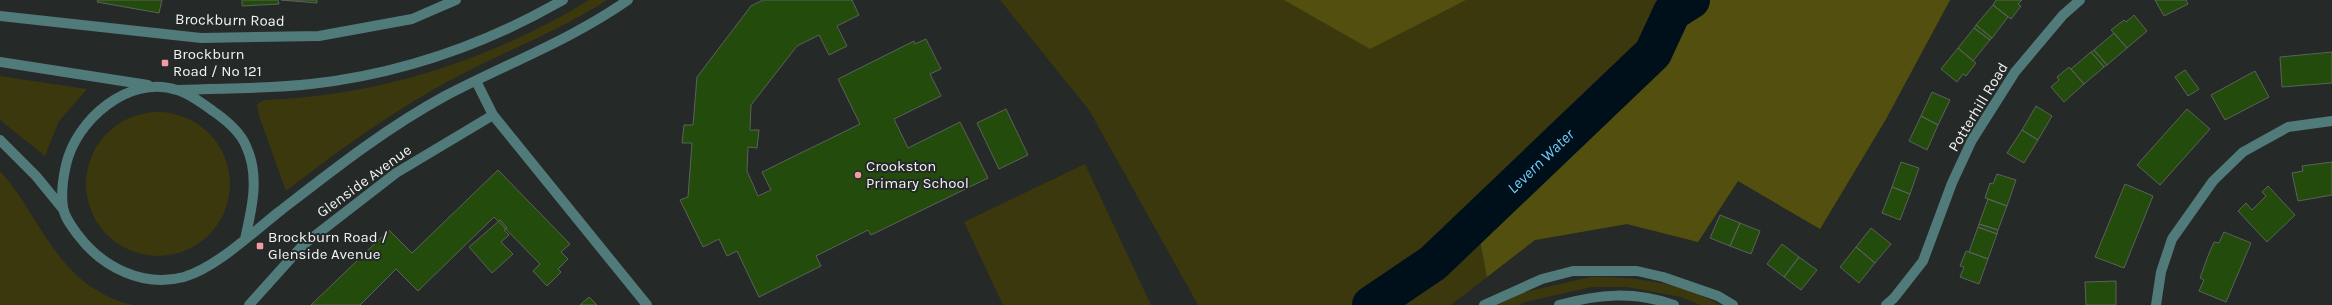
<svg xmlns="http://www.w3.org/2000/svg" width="2332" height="305" font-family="Karla,sans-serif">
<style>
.green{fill:#3b380e}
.forest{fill:#534f0f}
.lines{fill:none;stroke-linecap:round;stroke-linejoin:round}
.river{stroke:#00101b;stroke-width:38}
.building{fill:#234c0c;stroke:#5d605c}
.minor{stroke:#517a7b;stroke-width:10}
.poi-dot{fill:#f49aa5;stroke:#252927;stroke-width:1.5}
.labels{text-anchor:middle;stroke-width:4;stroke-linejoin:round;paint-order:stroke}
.street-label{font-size:15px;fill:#f1f4f3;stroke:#252927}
.poi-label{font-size:15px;fill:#f1f4f3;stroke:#252927;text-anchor:start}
.water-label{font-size:16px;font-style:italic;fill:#70cbf6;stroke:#252927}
</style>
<rect width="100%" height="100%" fill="#252927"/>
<path class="green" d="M589,0H607C556,33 500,53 447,82C390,113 338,151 286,191L259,116L257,104L264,100C379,96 491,60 589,0Z
M1000,0H1950L1886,119L1820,229L1738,181L1698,242L1627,224L1535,240L1451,305H1198L1089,110Z
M0,76L87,89L59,121L45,156L0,120Z
M86 184a72 72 0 1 1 144 0a72 72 0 1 1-144 0Z
M1085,164L1151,305H1003L964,222Z
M0,171C38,213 50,265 103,294C113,299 124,304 135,305H0Z
M1591,277C1637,277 1680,282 1720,305H1700L1681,297L1627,287H1592L1525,302L1518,305H1498L1521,293Z"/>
<path class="forest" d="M1284,0H1466L1370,49Z
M1695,0H1950L1886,119L1820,229L1738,181L1698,242L1627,224L1535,240L1487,277L1479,235Z"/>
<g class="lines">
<path class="river" id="s1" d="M1371,305L1433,263L1653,53L1672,12L1691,0"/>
</g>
<path class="building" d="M98,0H162L159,13L97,2Z
M242,0H278L279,4L242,6Z
M281,0H317V3Z
M763,0H852L859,15L837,26L847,46L829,55L819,35L797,46L751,105L750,130H759L757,148L748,147L747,171L758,196L771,190L762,172L860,124L838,79L914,41L915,44L926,39L941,69L930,74L941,96L894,119L908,148L960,122L988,178L871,235L868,230L816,256L821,266L759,297L737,251L727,256L719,239L703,247L680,200L688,197L692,143H682L684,125H693L697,77L751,6Z
M1996,0H2022L2018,4L2021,6L2011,19L1993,5Z
M2155,0H2186L2188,4L2164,16Z
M1993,5L2008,17L1992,38L1976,25Z
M2134,15L2147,31L2127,48L2111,30L2124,20L2126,22Z
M1976,25L1992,38L1990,40L1974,28Z
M1974,28L1990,40L1973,61L1958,48Z
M2114,33L2127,48L2107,65L2094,50Z
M1958,48L1976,63L1966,76L1963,74L1957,82L1941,69Z
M2094,50L2107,65L2104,67L2091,52Z
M2091,52L2104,67L2084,84L2071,69Z
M2332,52V83L2282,87L2280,57Z
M2069,67L2084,84L2064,102L2051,87L2059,80L2057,77Z
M2185,70L2199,89L2188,96L2175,77Z
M2255,71L2269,97L2225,120L2211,95Z
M1932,92L1950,100L1938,125L1921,116Z
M2036,106L2052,116L2038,140L2022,130Z
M1006,109L1028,155L999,169L977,123Z
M2187,109L2210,129L2160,185L2137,165Z
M1921,116L1938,125L1927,150L1909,141Z
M2022,130L2038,140L2024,163L2007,153Z
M1901,162L1919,168L1910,194L1892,187Z
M2332,162V195L2298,201L2292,173L2303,171L2302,166Z
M498,170L570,244L561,252L568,259L558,269L561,272L547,286L533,271L540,264L494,217L418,291L396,269L360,305H311L389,230L412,253Z
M1997,174L2016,180L2007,206L1985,198L1990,183L1993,184Z
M2125,184L2153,196L2124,268L2095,257Z
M2268,186L2295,215L2267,242L2238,211L2246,203L2252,210L2266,196L2262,192Z
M1892,187L1910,194L1900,220L1882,213Z
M1988,199L2007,206L1998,230L1979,224Z
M1720,215L1740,223L1730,246L1710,238Z
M500,220L507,228L504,230L509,235L501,242L513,254L492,273L469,247Z
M1740,223L1760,231L1751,254L1730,246Z
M1979,224L1998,230L1997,234L1978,227Z
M1978,227L1997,234L1988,259L1969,252Z
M1871,228L1891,244L1875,263L1856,247Z
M2224,232L2251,243L2226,302L2199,291L2204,280L2200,278L2208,256L2214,242L2219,243Z
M1782,244L1799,257L1784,277L1767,264Z
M1856,247L1875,263L1859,283L1840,267Z
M1966,251L1988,259L1979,284L1960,277L1964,267L1960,266Z
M1799,257L1817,270L1801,290L1784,277Z
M2116,281V305H2086L2085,282Z
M589,297L597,305H580Z"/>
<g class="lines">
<path class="minor" d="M0,16L201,38L319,36L412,19L456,0
M0,62L148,85
M476,81L493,115L647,305
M178,90C223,88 267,89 311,84C400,74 486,44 563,0
M0,140L36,176L63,209
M245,239C252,208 260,176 246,146C240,131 226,120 213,111C202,103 190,94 177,90C129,74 76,120 66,165C63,178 61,194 63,207C64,217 72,227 78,235C102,267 143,288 184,277C217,267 253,232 280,211C333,170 386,128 445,96C506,64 571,40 628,0
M249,305L303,245L396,173L493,115
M1484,305L1542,279L1573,271H1637L1663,277L1718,296L1733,305
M1559,305C1599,294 1634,291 1674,305
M1886,305L1894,298L1923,261L1952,183L1972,140L2015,72L2063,15L2080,0
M2156,305L2161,272L2172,239L2213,181L2243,152L2288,127L2332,121"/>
</g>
<g class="poi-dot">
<rect x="161" y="59" width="8" height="8" rx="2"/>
<circle cx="858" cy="175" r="4"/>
<rect x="256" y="242" width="8" height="8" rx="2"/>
</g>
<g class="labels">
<g class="street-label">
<text transform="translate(230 20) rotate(1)" y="5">Brockburn Road</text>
<text transform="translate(1978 107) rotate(-59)" y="5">Potterhill Road</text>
<text transform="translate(364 181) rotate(-36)" y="5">Glenside Avenue</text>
</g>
<g class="poi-label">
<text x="173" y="59">Brockburn<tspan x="173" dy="17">Road / No 121</tspan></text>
<text x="866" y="171">Crookston<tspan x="866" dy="17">Primary School</tspan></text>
<text x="268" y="242">Brockburn Road /<tspan x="268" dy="17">Glenside Avenue</tspan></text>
</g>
<g class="water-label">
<text dy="6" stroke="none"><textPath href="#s1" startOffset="223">Levern Water</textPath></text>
</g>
</g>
</svg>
